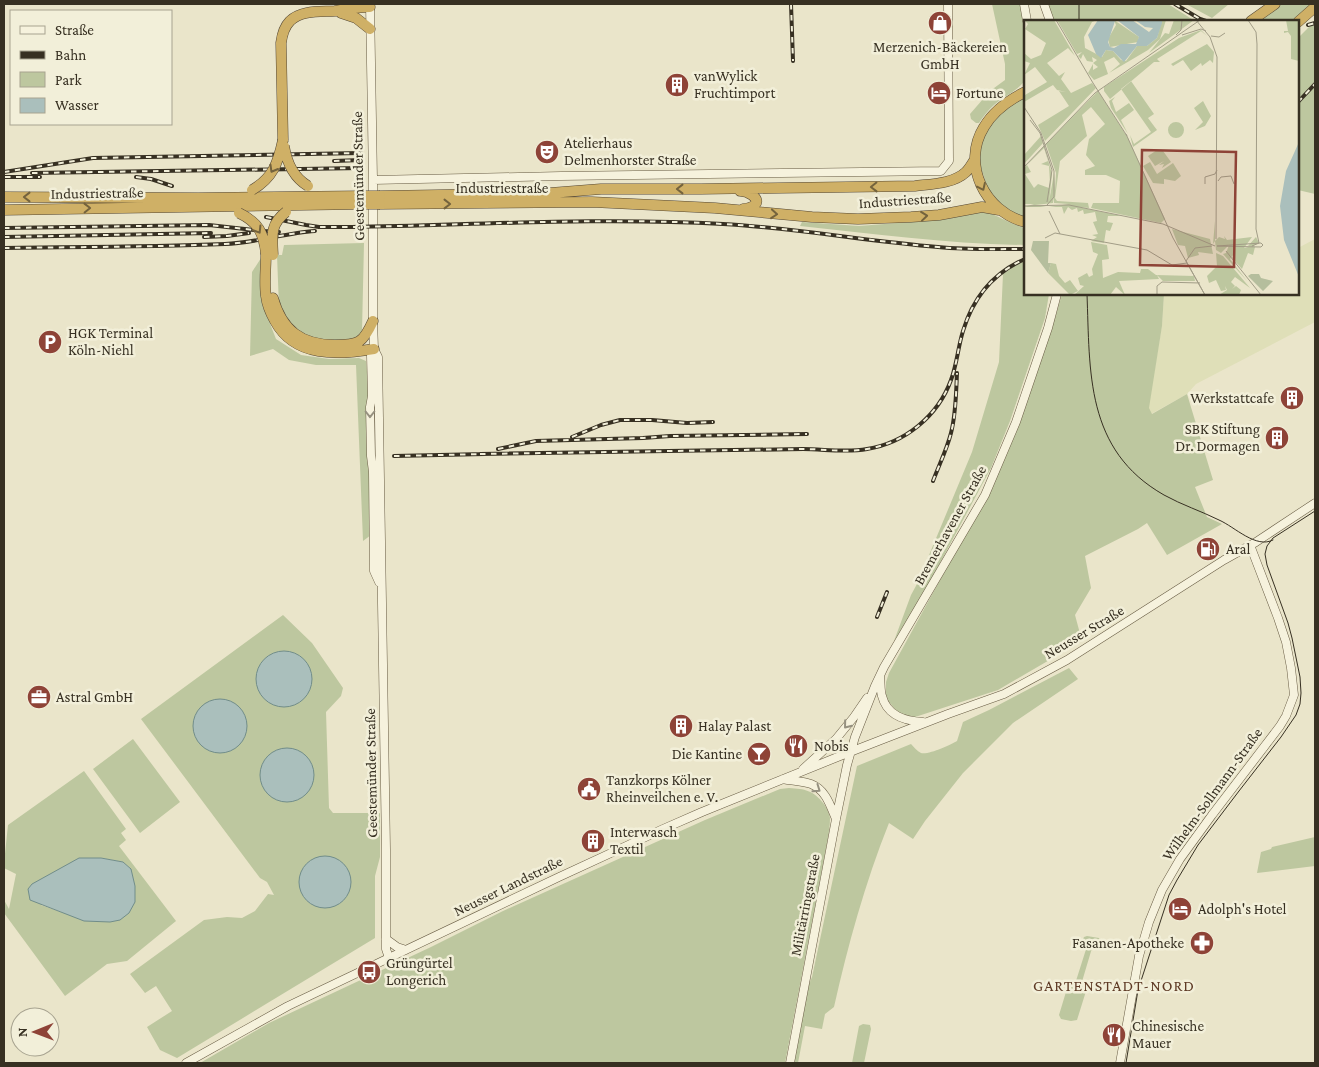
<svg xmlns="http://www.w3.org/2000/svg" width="1319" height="1067" font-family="'Crimson Pro',serif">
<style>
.farmland{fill:#dfdfb8}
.green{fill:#bdc79f;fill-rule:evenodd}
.water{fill:#aabfbc;stroke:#718d8a}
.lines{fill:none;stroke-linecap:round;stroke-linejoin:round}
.secondary-casing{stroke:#675b43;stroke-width:9}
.highway-casing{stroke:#544734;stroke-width:11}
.secondary{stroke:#f6f2dd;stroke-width:8}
.highway{stroke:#cfb066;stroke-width:10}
.tram{stroke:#373022;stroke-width:1}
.rail-casing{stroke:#373022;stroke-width:4}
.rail{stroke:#f2efd9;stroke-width:2;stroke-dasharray:5.5;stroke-linecap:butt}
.highway-bridge-casing{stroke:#544734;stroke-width:11;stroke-linecap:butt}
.highway-bridge{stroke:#cfb066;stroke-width:10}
.oneway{stroke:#74633d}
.oneway2{stroke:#969180}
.labels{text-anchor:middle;stroke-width:5;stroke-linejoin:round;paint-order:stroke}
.poi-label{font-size:15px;fill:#373022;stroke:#f2efd9;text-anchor:start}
.street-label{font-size:15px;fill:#373022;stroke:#f2efd9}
.neighbourhood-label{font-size:16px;letter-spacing:1px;fill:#5f3b26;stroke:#f2efd9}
.inset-road{fill:none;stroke:#a29d87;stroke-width:1}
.view{fill:#8e4337;fill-opacity:0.15;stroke:#8e4337;stroke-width:2.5}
.inset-edge{fill:none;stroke:#373022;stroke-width:2.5}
</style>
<rect width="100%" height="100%" fill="#eae5ca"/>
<path class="farmland" d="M1315,239V322L1196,384L1187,394L1151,414L1148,408L1162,326L1164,294H1298V248Z"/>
<path class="green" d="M992,4H1021L1025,36V80C1018,91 1004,96 994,105C988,110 983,117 979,123H976L971,119L970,114L990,91L1005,80V64Z
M1047,4H1168L1195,21H1127L1124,20V21H1053Z
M1186,4H1229L1212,18Z
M1281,4H1314L1294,21H1256Z
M1315,21V194L1298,190V38Z
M1025,95V219L1007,211L990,195L979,162L982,138L999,112Z
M983,211C998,215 1010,224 1025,228V245C950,244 875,234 800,226L802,222L859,226L910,222Z
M364,243L362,331L354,340L322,341L308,337L295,329L279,307L277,255H282L284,245Z
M263,255L262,303L276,339L301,355L329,359L359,358L366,361L369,393V455L371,535L363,541L356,365H316L289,360L273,349L250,356L252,272Z
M1025,261V294H1049L1045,318L1010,421L991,468L926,589L894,641L911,595L917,584L972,452L999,362L1003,274L1017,264Z
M1062,294H1164L1162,326L1149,408L1152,414L1187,394L1213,480L1195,487L1207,517L1222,524L1167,555L1147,523L1138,529L1085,556L1091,588L1075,615L1082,641L998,690L912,718L898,713L886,698V682L889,673L996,478L1015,432L1055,318Z
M283,615L312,643L343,688L341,696L326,712L329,808L333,813H380V857L375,876V938L177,1058L160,1050L147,1027L172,1011L156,986L145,993L130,974L204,920L227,917L242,918L255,911L268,894L274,895L267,882L260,878L141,719Z
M1069,668L1078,679L1013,723L963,773L925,821L913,839L889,823C865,883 848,945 834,1007L825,1014L822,1029L805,1026L798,1063H794L809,984L812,977L857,766L911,744C914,747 917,751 921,753C929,755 950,745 957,741L963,722L989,710Z
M133,739L180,802L140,833L93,769Z
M84,771L126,829L121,833L126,840L119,846L176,921L127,961L107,964L65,996L4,913V900L9,909L16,874L4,868V863L8,825ZM101,858L123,862L131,869L61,912L41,905Z
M789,788C805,789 813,790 824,804C827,809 829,812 830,818C830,825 829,832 828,838L785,1063H200L269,1023L431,947L503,911L705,820L780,789Z
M1315,837V866L1257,873L1261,852L1271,849L1272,847Z
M1087,936L1099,938L1100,942L1098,949L1092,948L1081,985L1087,988L1077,1020L1071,1021L1061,1019L1059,1015L1069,982L1075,984L1088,943L1082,941L1084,937Z
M863,1024L870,1025L871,1029L864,1063H852L859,1026Z"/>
<path class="water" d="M256 679a28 28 0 1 1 56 0a28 28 0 1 1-56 0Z
M193 726a27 27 0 1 1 54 0a27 27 0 1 1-54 0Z
M260 775a27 27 0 1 1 54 0a27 27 0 1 1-54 0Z
M299 882a26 26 0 1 1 52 0a26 26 0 1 1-52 0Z
M79,858H101L123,862L131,869L135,886V902L129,913L120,920L110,922L84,921L30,900L28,889L32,884Z"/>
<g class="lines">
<g class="secondary-casing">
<path id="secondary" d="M370,4L373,180V321L374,349L378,357L386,849V949L389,958
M1024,4L1027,21
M1044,4L1050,21
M373,180L561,176L941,171L949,161L948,4
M374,349L371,356L372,396L370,407L371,456L373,472L374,571L379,582
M880,676C881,683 880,690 882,696C887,716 905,721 923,722
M803,769L836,739L854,717L867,698
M783,779C792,781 802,781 811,784C826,790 830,805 836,819
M386,939L397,947L406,950
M186,1063L288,1006L559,877L663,829L702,812L850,752L948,714L1004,694L1067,660L1224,560L1256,542L1315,503
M790,1063L836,819L847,765L855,737L875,686L884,667L985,495L1016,422L1048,328L1057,294
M1120,1063L1139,956L1149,922L1162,890L1180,859L1212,815L1264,747L1280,726L1286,716L1294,695L1291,668L1286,642L1278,618L1250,545"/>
</g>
<g class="highway-casing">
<path id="highway" d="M341,13L356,18L370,29
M1251,21L1275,4
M1298,22L1315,7
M1025,92C1009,100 994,110 984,127C961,164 985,212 1025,222
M283,140L281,43C282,35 284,27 290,21C302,10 320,12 335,11C346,9 358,7 370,7
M740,191C744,191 748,192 752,195C763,203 752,208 743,209
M380,196L550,193L601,189H701L915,186C931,184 953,184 966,172C969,169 972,164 975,159
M4,197L198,198L364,196
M380,204L592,202L715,208L812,217L858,219L911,217L939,215L982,207L999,210
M4,210L364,204
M266,254C266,268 264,283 266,296C267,305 271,314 275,321C295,358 338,355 374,349
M273,298C282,330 301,345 335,345C359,345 363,343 373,321"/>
</g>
<use href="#secondary" class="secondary"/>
<use href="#highway" class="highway"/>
<path class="tram" d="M1079,4V21
M1087,294C1090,372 1085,450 1164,495C1182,505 1201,511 1219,520C1235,527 1256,549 1273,540
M1126,1063L1138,990L1169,895L1177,880L1198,845L1239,791L1281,737L1296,715L1300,704L1301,693L1300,677L1292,638L1288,623L1267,565L1265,554L1267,546L1273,538L1315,511"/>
<g class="rail-casing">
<path id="rail" d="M791,4L793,61
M1175,4L1200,19L1206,21
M1308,25L1315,23
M1298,102L1315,84
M334,161L361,160
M4,172L93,158L361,153
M32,173L362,168
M5,177H40
M136,177L151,179L172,186
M266,217L306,225L319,227H352C476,225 600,217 723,224C795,228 866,241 938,247C967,250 996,249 1025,249
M4,228L209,225L263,231L279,232
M4,237L211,233
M204,237L227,236L249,233
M4,248C77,247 152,247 225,244C255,243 285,233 315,231
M572,437L601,425L620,420H652L687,423L713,422
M498,449L536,441L643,438L670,436L807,434
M480,454L803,449C824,449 846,453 867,449C905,443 938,416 951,380C957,364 958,347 963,331C973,298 993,273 1025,259
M394,456L485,454
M933,481C939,465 947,449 951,433C956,414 956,393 957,373
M877,617L887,592"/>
</g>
<use href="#rail" class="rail"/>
<g class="highway-bridge-casing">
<path id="highway-bridge" d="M284,146C287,163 293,177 308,186
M252,190C273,178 278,163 283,140
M364,196H380
M364,204H380
M239,213C258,222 264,233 266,254
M273,255C272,236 270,224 286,212"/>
</g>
<use href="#highway-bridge" class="highway-bridge"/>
</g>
<defs><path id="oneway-chevron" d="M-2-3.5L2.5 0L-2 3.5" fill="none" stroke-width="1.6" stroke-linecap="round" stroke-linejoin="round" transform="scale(1.25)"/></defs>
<g class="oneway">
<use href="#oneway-chevron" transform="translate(273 169) rotate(120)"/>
<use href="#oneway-chevron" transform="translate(874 187) rotate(179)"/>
<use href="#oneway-chevron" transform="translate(982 187) rotate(65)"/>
<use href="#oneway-chevron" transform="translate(680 189) rotate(180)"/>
<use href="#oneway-chevron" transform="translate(27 197) rotate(180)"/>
<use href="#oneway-chevron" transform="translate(447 204)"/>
<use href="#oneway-chevron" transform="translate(87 208) rotate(-1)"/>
<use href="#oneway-chevron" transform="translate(774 214) rotate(5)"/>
<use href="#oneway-chevron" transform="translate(924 216) rotate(-6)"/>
<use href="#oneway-chevron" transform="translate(258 230) rotate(58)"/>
</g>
<g class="oneway2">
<use href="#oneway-chevron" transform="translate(370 414) rotate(90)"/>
<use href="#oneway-chevron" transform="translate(847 725) rotate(129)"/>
<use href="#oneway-chevron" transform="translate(817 789) rotate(35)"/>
</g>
<defs>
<g id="shop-disc" transform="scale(1.25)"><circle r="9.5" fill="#8e4337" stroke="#f2efd9"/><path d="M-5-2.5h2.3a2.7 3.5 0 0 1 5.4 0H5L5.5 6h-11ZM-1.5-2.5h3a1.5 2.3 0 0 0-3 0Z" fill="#fff"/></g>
<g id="building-disc" transform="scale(1.25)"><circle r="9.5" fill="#8e4337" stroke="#f2efd9"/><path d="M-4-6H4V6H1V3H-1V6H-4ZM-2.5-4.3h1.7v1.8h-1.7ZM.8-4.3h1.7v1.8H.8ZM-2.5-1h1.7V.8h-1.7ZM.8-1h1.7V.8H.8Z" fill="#fff"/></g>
<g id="hotel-disc" transform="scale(1.25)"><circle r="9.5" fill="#8e4337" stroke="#f2efd9"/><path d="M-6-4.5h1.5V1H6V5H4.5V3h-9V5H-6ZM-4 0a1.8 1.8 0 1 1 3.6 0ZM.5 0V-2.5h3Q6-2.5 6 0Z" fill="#fff"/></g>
<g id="theatre-disc" transform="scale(1.25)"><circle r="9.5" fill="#8e4337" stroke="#f2efd9"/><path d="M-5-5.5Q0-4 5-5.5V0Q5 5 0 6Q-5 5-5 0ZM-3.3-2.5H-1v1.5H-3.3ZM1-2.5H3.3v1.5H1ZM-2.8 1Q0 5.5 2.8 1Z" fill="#fff"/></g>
<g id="parking-disc" transform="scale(1.25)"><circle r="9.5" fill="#8e4337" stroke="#f2efd9"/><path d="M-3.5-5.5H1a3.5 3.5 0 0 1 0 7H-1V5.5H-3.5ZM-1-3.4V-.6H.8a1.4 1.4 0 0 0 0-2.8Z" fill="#fff"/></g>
<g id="fuel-disc" transform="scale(1.25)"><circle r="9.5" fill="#8e4337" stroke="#f2efd9"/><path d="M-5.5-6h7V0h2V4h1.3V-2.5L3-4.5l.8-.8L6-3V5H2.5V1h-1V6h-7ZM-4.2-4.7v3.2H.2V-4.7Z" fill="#fff"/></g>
<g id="office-disc" transform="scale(1.25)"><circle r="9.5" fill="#8e4337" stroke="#f2efd9"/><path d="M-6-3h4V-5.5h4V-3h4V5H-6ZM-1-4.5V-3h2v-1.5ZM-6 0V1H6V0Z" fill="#fff"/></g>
<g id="restaurant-disc" transform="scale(1.25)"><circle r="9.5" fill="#8e4337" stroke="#f2efd9"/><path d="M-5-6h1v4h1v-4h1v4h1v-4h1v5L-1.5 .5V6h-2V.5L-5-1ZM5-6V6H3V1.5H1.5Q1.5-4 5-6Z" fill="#fff"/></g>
<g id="bar-disc" transform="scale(1.25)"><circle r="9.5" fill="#8e4337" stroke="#f2efd9"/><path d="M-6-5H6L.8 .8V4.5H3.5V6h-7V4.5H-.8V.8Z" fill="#fff"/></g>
<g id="civic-disc" transform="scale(1.25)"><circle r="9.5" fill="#8e4337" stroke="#f2efd9"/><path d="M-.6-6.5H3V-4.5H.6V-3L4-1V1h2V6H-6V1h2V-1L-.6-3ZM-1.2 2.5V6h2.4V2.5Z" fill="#fff"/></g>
<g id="pharmacy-disc" transform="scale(1.25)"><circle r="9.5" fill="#8e4337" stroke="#f2efd9"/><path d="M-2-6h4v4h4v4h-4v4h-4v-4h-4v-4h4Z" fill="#fff"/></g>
<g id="bus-disc" transform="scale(1.25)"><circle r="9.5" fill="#8e4337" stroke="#f2efd9"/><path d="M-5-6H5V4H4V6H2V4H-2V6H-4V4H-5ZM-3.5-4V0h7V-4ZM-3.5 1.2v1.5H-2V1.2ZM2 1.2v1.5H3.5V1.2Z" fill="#fff"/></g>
</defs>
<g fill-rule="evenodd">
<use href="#shop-disc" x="940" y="23"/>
<use href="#building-disc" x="677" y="85"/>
<use href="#hotel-disc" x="939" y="93"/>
<use href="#theatre-disc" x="547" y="152"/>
<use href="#parking-disc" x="50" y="342"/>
<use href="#building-disc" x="1292" y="398"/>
<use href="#building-disc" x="1277" y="438"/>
<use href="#fuel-disc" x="1208" y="549"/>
<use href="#office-disc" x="39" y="697"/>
<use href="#building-disc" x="681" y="726"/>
<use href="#restaurant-disc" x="796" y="746"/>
<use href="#bar-disc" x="759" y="754"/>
<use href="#civic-disc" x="589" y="789"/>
<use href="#building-disc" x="593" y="841"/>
<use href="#hotel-disc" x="1180" y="909"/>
<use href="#pharmacy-disc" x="1202" y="943"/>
<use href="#bus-disc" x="369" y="972"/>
<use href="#restaurant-disc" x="1114" y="1035"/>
</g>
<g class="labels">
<g class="poi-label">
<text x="940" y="52" text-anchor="middle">Merzenich-Bäckereien<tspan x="940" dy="17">GmbH</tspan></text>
<text x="694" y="81">vanWylick<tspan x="694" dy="17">Fruchtimport</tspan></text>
<text x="956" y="98">Fortune</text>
<text x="564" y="148">Atelierhaus<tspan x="564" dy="17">Delmenhorster Straße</tspan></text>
<text x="68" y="338">HGK Terminal<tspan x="68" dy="17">Köln-Niehl</tspan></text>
<text x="1274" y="403" text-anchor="end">Werkstattcafe</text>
<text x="1260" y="434" text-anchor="end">SBK Stiftung<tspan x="1260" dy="17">Dr. Dormagen</tspan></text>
<text x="1226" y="554">Aral</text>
<text x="56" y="702">Astral GmbH</text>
<text x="698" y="731">Halay Palast</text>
<text x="814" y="751">Nobis</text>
<text x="742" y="759" text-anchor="end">Die Kantine</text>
<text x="606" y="785">Tanzkorps Kölner<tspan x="606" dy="17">Rheinveilchen e. V.</tspan></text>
<text x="610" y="837">Interwasch<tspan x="610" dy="17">Textil</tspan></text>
<text x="1198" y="914">Adolph's Hotel</text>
<text x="1184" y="948" text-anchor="end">Fasanen-Apotheke</text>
<text x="386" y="968">Grüngürtel<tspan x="386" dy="17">Longerich</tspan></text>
<text x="1132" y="1031">Chinesische<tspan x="1132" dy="17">Mauer</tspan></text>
</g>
<g class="street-label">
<text transform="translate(358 176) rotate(-91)" y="5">Geestemünder Straße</text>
<text x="502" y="193">Industriestraße</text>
<text transform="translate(97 193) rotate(-1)" y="5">Industriestraße</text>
<text transform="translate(905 200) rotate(-4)" y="5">Industriestraße</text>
<text transform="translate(950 525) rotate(-61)" y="5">Bremerhavener Straße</text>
<text transform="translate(1084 632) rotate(-31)" y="5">Neusser Straße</text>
<text transform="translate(371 773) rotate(-91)" y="5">Geestemünder Straße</text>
<text transform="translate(1212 794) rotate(-54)" y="5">Wilhelm-Sollmann-Straße</text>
<text transform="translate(508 886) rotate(-26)" y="5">Neusser Landstraße</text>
<text transform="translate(805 905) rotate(-79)" y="5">Militärringstraße</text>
</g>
<g class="neighbourhood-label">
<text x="1114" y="991">GARTENSTADT-NORD</text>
</g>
</g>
<g transform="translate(1024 20)">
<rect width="275" height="275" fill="#eae5ca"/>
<path d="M0,0H30L51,36L44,28L23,43L35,56L41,52L37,59L47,73L68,63L72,68L21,121L14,105L45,86L35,71L42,72L33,70L29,65L0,82L1,75L23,62L11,47L0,55L6,43L0,41V33L7,39L17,35L22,23L1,9L4,4ZM33,0H73L68,2L60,17L61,28L78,37L82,30L89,31L97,40L102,41L113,26H123L133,18L138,0H142L136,19L124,30L85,53L96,44L90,37L80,42L84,54L70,60L64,53L69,44V50L74,47L69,43L73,40L68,37L69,42L63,41L59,34L57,39L54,36L58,32L53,34ZM90,0L115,17L114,22L86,27L84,19L92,5ZM150,0H170L125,33L141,13L145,14ZM262,0H275V41L267,39V16L264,12L260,13V11H264ZM177,10L183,16L177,11L133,39L136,42H130L86,79L80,71V67L155,18ZM183,24L190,32L189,43L186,40L178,46L177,43L167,51L159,40L149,46L147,44ZM107,61L130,94L124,98L133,110L109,127L106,115L110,124L127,112L97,69ZM74,71L104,118L141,199L137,203L67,188L69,183H95L96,161L82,155H61V150L71,146L62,135L65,119L81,104L67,87L58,95L63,116L36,141L31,178L33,181L64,183L65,188L54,187L98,196H84L83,202L89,203L86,211L82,210L80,223L67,221L73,217L68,215L74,214L69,202L73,201L71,192L60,194L59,190L54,192L53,188L48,190L44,187L40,194L38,187H25L45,184L30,183V176L29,183L11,185L22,187H0L10,184H0V148L20,126L28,154L25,182L30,153L31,170L32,153L22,124ZM20,128L24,141L17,144L25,146L26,163L25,168L14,164L10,168L1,154L7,152L3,145ZM91,77L88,81L92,92L105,83L110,90L97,100L104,114L87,88L85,81ZM179,81L187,96L181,106L171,110L179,102L170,88ZM144 110a8 8 0 1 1 16 0a8 8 0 1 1-16 0ZM17,116L19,123L0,144V135ZM133,130L139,131L147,142L138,148L140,144L135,145L140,141L131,146L124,136ZM126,142L133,154L149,143L157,156L151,161L140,159V164L129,163L119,146ZM191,201V221L195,217L201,219L200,216L203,220L228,217L220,228L228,226H224L232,217L235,223L229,226L238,230L231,227L229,235L224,233L218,249L208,238L210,234L206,239L223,261L199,234L202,233L205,225L197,233L192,230L191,221L189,224ZM148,209L186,219L189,234L174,232L175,235L164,238L161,226L154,225ZM67,222L83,225L85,239L78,240L79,258L94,252L116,253L117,249H124L132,255L170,256L171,261H139L133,255L135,259L95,261L101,275L92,267L86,275H50L60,266L56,265L54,258L63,253L65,257L69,255L68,249L74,234L69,232ZM192,233L199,236L226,268L211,257L207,262L211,266L208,269L212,266L217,270L215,275H195L203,270L201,266L202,270L197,271L192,260L185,263L183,256L193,246ZM27,243L32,244L35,256L41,263L46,260L54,271L46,275L24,253Z" fill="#bdc79f" fill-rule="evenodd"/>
<path d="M9,221H25L24,243H27L24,253L7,230ZM227,254H235L237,258L249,261L239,271L224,256Z" fill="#b5be9d"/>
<path d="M74,0L91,1L84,22L86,27L90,28L97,24H112L115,17L93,0H108L125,12L129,8L121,7L111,0H138V3L133,18L123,26H113L100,42L89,31L82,30L77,38L72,34L64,15ZM275,122V257L260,220L256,186L262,151Z" fill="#aabfbc"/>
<path class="inset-road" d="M32,0L69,63M172,0L186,17L193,37L192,219M224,0L232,12L233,24L232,209L235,223L228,226M152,15L157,10L158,0M158,15L177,9L182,11M187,16L195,17L201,13M69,63L103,116M0,87L17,113L30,151V177L23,185M6,100L16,113L28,150L23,182M102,114L149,218L181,275M0,147L71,73L176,0M194,161L197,157L207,156L210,164M181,164V157L191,154L193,150M0,186L45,185L139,204L191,226M25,191L36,214M21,218L31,213L123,230L148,245L163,243M193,226L237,227L239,225L237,223L193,226M202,231L237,275M133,275V266L138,262L176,263M181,275L162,241L171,228L188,226"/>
<path class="view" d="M118,130L212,132L210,247L116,245Z"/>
<rect width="275" height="275" class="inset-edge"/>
</g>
<rect width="1319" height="1067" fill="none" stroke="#373022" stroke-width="10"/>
<rect x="10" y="10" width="162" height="115" fill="#f2efd9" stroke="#a7a390"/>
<rect x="20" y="26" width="25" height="8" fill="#f6f2dd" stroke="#a7a390"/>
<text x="55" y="35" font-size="15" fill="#373022">Straße</text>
<rect x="20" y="51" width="25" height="8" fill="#373022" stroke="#a7a390"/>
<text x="55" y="60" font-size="15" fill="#373022">Bahn</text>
<rect x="20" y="72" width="25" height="15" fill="#bdc79f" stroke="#a7a390"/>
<text x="55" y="85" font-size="15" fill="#373022">Park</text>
<rect x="20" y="98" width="25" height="15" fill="#aabfbc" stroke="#a7a390"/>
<text x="55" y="110" font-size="15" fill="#373022">Wasser</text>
<g transform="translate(35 1032) rotate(269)"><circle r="24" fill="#f2efd9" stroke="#a7a390"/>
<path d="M0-4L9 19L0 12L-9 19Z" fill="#8e4337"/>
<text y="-8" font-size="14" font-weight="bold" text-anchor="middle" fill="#373022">N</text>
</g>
</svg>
